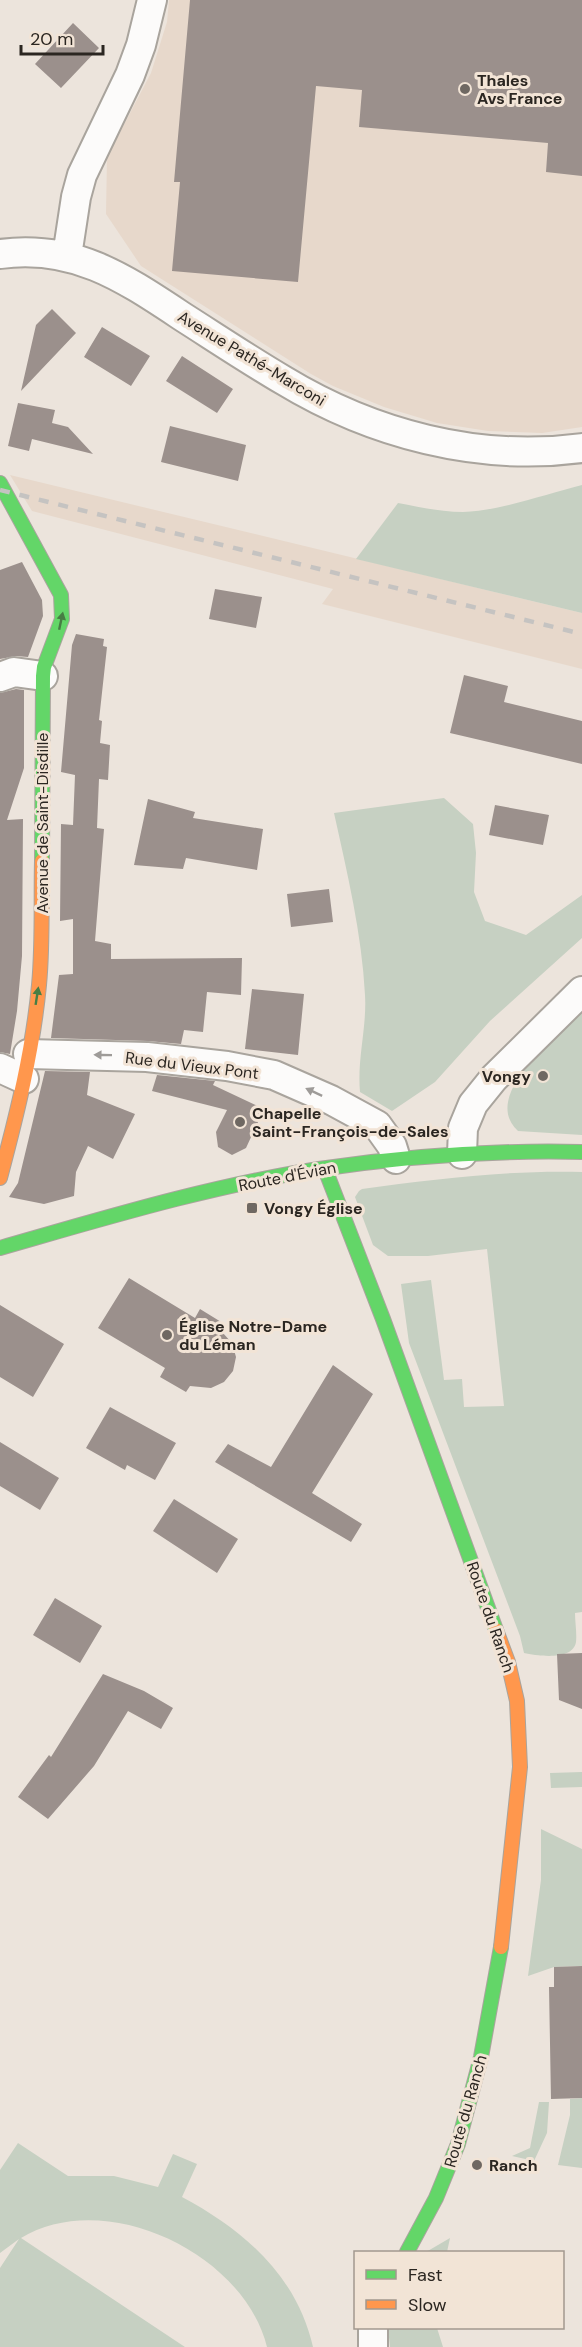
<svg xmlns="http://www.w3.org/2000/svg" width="582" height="2347" font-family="'DM Sans',sans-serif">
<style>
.built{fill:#e7d8cb}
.green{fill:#c6d0c2}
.building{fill:#9b908c}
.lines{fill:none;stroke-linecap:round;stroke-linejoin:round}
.street-casing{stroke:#a9a49d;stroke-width:32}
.fast-casing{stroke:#a9a49d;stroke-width:16}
.slow-casing{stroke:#a9a49d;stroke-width:16}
.street{stroke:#fcfbfa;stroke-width:28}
.fast{stroke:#63d668;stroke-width:14}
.slow{stroke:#ff974d;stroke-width:14}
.rail{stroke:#c5c3c1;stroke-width:4.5;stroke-dasharray:10 10;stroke-linecap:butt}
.oneway{fill:#477e44}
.oneway2{fill:#9e9b98}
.poi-dot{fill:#6f6862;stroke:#f2e4d6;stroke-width:2}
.labels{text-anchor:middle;stroke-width:6;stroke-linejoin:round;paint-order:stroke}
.poi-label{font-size:16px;font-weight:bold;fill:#2b2621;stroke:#f2e4d6;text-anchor:start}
.street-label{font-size:16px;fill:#2b2621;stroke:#f2e4d6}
</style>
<rect width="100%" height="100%" fill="#ece4dc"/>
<path class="built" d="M169,0H582V427L542,433L488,431L437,423L384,407L333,386L311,374L141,266L106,214L107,157L151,73L167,22Z
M10,475L582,613V669L322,604L333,589L32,511Z"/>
<path class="green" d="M582,485V613L356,559L398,503C419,507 441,512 463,512C499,511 546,494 582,485Z
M444,798L473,824L476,853L474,892L485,921L526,935L582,895V938L490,1021L435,1082L392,1111L360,1092C357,1059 367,1027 365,995C362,934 347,872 334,813Z
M582,1012V1135L518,1131C479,1095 559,1035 582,1012Z
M582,1172V1612L575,1613C575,1622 577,1633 576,1642C573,1661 538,1656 524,1653L520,1636L409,1343L401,1284L431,1280L444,1380L462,1379L464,1407L504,1406L487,1249L428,1256H388L373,1245L355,1197L359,1191L362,1189C435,1179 508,1170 582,1172Z
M582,1772V1787L551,1788L550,1773Z
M541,1829L582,1849V1966L554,1967L528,1976L541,1880Z
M582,2098V2168L558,2165L570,2115V2099Z
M539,2102H549L547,2133L534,2161L512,2156L530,2148Z
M18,2143L68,2176H114L158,2187L173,2154L197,2164L182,2197C244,2230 297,2276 313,2347H267C244,2253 105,2187 21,2238L185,2347H0V2268L19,2239L0,2253V2170Z
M450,2238L447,2252H426Z
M388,2328H437L443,2347H390Z"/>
<path class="building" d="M190,0H582V176L546,172L548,143L359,127L362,90L316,86L298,282L172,271L180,182H174Z
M73,23L99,48L61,88L35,64Z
M52,309L76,333L21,391L36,325Z
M102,327L150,356L131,386L84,357Z
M182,356L233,389L217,413L166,381Z
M18,403L55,410L52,423L68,427L93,454L32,439L29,451L8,446Z
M170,426L246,445L238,481L161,462Z
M22,562L42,600L43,616L28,657L16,656L0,659V570Z
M215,589L262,597L256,628L209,619Z
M76,634L104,639L103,646L107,647L99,720L102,721L100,743L110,745L108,780L99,779L97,828L104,829L95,941L111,944V959L242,958L241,995L207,992L203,1032L184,1030L181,1044L148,1041L51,1038L59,975L73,974V919L60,921L61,824L73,825L75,775L61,772L72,645Z
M464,675L508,686L504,702L582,721V764L450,733Z
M16,689L24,690V768L7,820L23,819L22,956L17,1011L10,1054L0,1052V693Z
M148,799L195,812L193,818L263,829L257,870L186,858L183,869L134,865Z
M495,805L549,815L543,845L489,835Z
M329,889L333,922L291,927L287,894Z
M252,989L304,994L298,1055L245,1049Z
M45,1071L90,1072L87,1095L135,1114L113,1159L88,1146L76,1172L74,1196L44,1204L9,1197L18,1183Z
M157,1075L215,1081L213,1085L264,1109L246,1148L232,1155L218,1147L216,1132L227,1110L152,1091Z
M129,1278L195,1318L200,1309L226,1325L222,1332L232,1343L236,1357L233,1371L224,1382L211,1388L190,1386L186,1392L160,1377L165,1368L98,1328Z
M0,1305L64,1344L33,1397L0,1377Z
M333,1365L373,1394L312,1493L362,1524L351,1542L215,1462L228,1444L271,1467Z
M110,1407L176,1443L155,1480L127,1465L125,1470L86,1448Z
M0,1442L59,1478L40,1510L0,1486Z
M174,1499L238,1539L217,1573L153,1531Z
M55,1598L102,1626L80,1663L33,1635Z
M582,1653V1709L559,1700L557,1654Z
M103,1674L144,1691L173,1708L161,1729L128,1711L94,1766L48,1819L18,1797L49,1755L51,1757Z
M582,1966V2098L551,2099L549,1987H554V1967Z"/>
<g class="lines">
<g class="street-casing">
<path id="street" d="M0,254C75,244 124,278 183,317C216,338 249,360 283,380C372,434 478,462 582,448
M67,256L76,197L82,175L130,75L141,45L152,0
M0,677L14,672L43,676
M28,1054L147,1057L227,1066L274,1075L331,1100L377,1125L392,1146L396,1159
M0,1068L24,1079
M462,1154L463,1128L473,1104L494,1078L582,991
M373,2328V2347"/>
</g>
<g class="fast-casing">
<path id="fast" d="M0,483L61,595L62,619L44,667L43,676L42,861
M325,1169L383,1319L496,1630
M0,1248C105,1218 210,1186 319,1169C406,1156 494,1150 582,1152
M407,2252L436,2198L458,2144L481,2057L501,1947"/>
</g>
<g class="slow-casing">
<path id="slow" d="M0,1178C17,1114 33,1050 39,985C43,944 41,902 42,861
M496,1630L508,1662L517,1701L520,1767L501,1947"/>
</g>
<use href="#street" class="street"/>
<use href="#fast" class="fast"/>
<use href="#slow" class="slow"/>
<path class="rail" d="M0,490L582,634"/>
</g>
<defs><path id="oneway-solid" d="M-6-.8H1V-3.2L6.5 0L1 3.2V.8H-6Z" transform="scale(1.5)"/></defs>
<g class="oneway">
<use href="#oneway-solid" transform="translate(61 621) rotate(-78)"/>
<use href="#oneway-solid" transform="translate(37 996) rotate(-81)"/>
</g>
<g class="oneway2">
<use href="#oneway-solid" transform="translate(103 1055) rotate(-179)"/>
<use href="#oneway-solid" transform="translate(314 1092) rotate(-155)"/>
</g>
<g class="poi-dot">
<circle cx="465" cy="89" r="6"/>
<circle cx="543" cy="1076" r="6"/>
<circle cx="240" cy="1122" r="6"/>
<rect x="246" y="1202" width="12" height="12" rx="3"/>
<circle cx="167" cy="1335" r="6"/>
<circle cx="477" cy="2165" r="6"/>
</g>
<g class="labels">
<g class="poi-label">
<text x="477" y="86">Thales<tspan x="477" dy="18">Avs France</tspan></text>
<text x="531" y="1082" text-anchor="end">Vongy</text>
<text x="252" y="1119">Chapelle<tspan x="252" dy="18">Saint-François-de-Sales</tspan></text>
<text x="264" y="1214">Vongy Église</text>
<text x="179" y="1332">Église Notre-Dame<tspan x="179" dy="18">du Léman</tspan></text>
<text x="489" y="2171">Ranch</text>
</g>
<g class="street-label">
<text transform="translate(252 358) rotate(31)" y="6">Avenue Pathé-Marconi</text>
<text transform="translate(42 823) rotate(-90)" y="6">Avenue de Saint-Disdille</text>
<text transform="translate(192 1065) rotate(7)" y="6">Rue du Vieux Pont</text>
<text transform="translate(287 1176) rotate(-11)" y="6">Route d'Évian</text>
<text transform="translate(491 1617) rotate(71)" y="6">Route du Ranch</text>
<text transform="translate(465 2111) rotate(-74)" y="6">Route du Ranch</text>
</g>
</g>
<rect x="354" y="2251" width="210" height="78" fill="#f2e4d6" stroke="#a2988e" stroke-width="1.5"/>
<rect x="366" y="2270" width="30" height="9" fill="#63d668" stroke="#a2988e" stroke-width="1.5"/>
<text x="408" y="2281" font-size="18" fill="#2b2621">Fast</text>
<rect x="366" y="2300" width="30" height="9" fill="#ff974d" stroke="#a2988e" stroke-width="1.5"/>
<text x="408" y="2311" font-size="18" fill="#2b2621">Slow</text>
<path d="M21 45v9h82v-9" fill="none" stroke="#2b2621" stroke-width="3"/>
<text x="30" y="45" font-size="18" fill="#2b2621" stroke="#f2e4d6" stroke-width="4.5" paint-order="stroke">20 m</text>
</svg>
